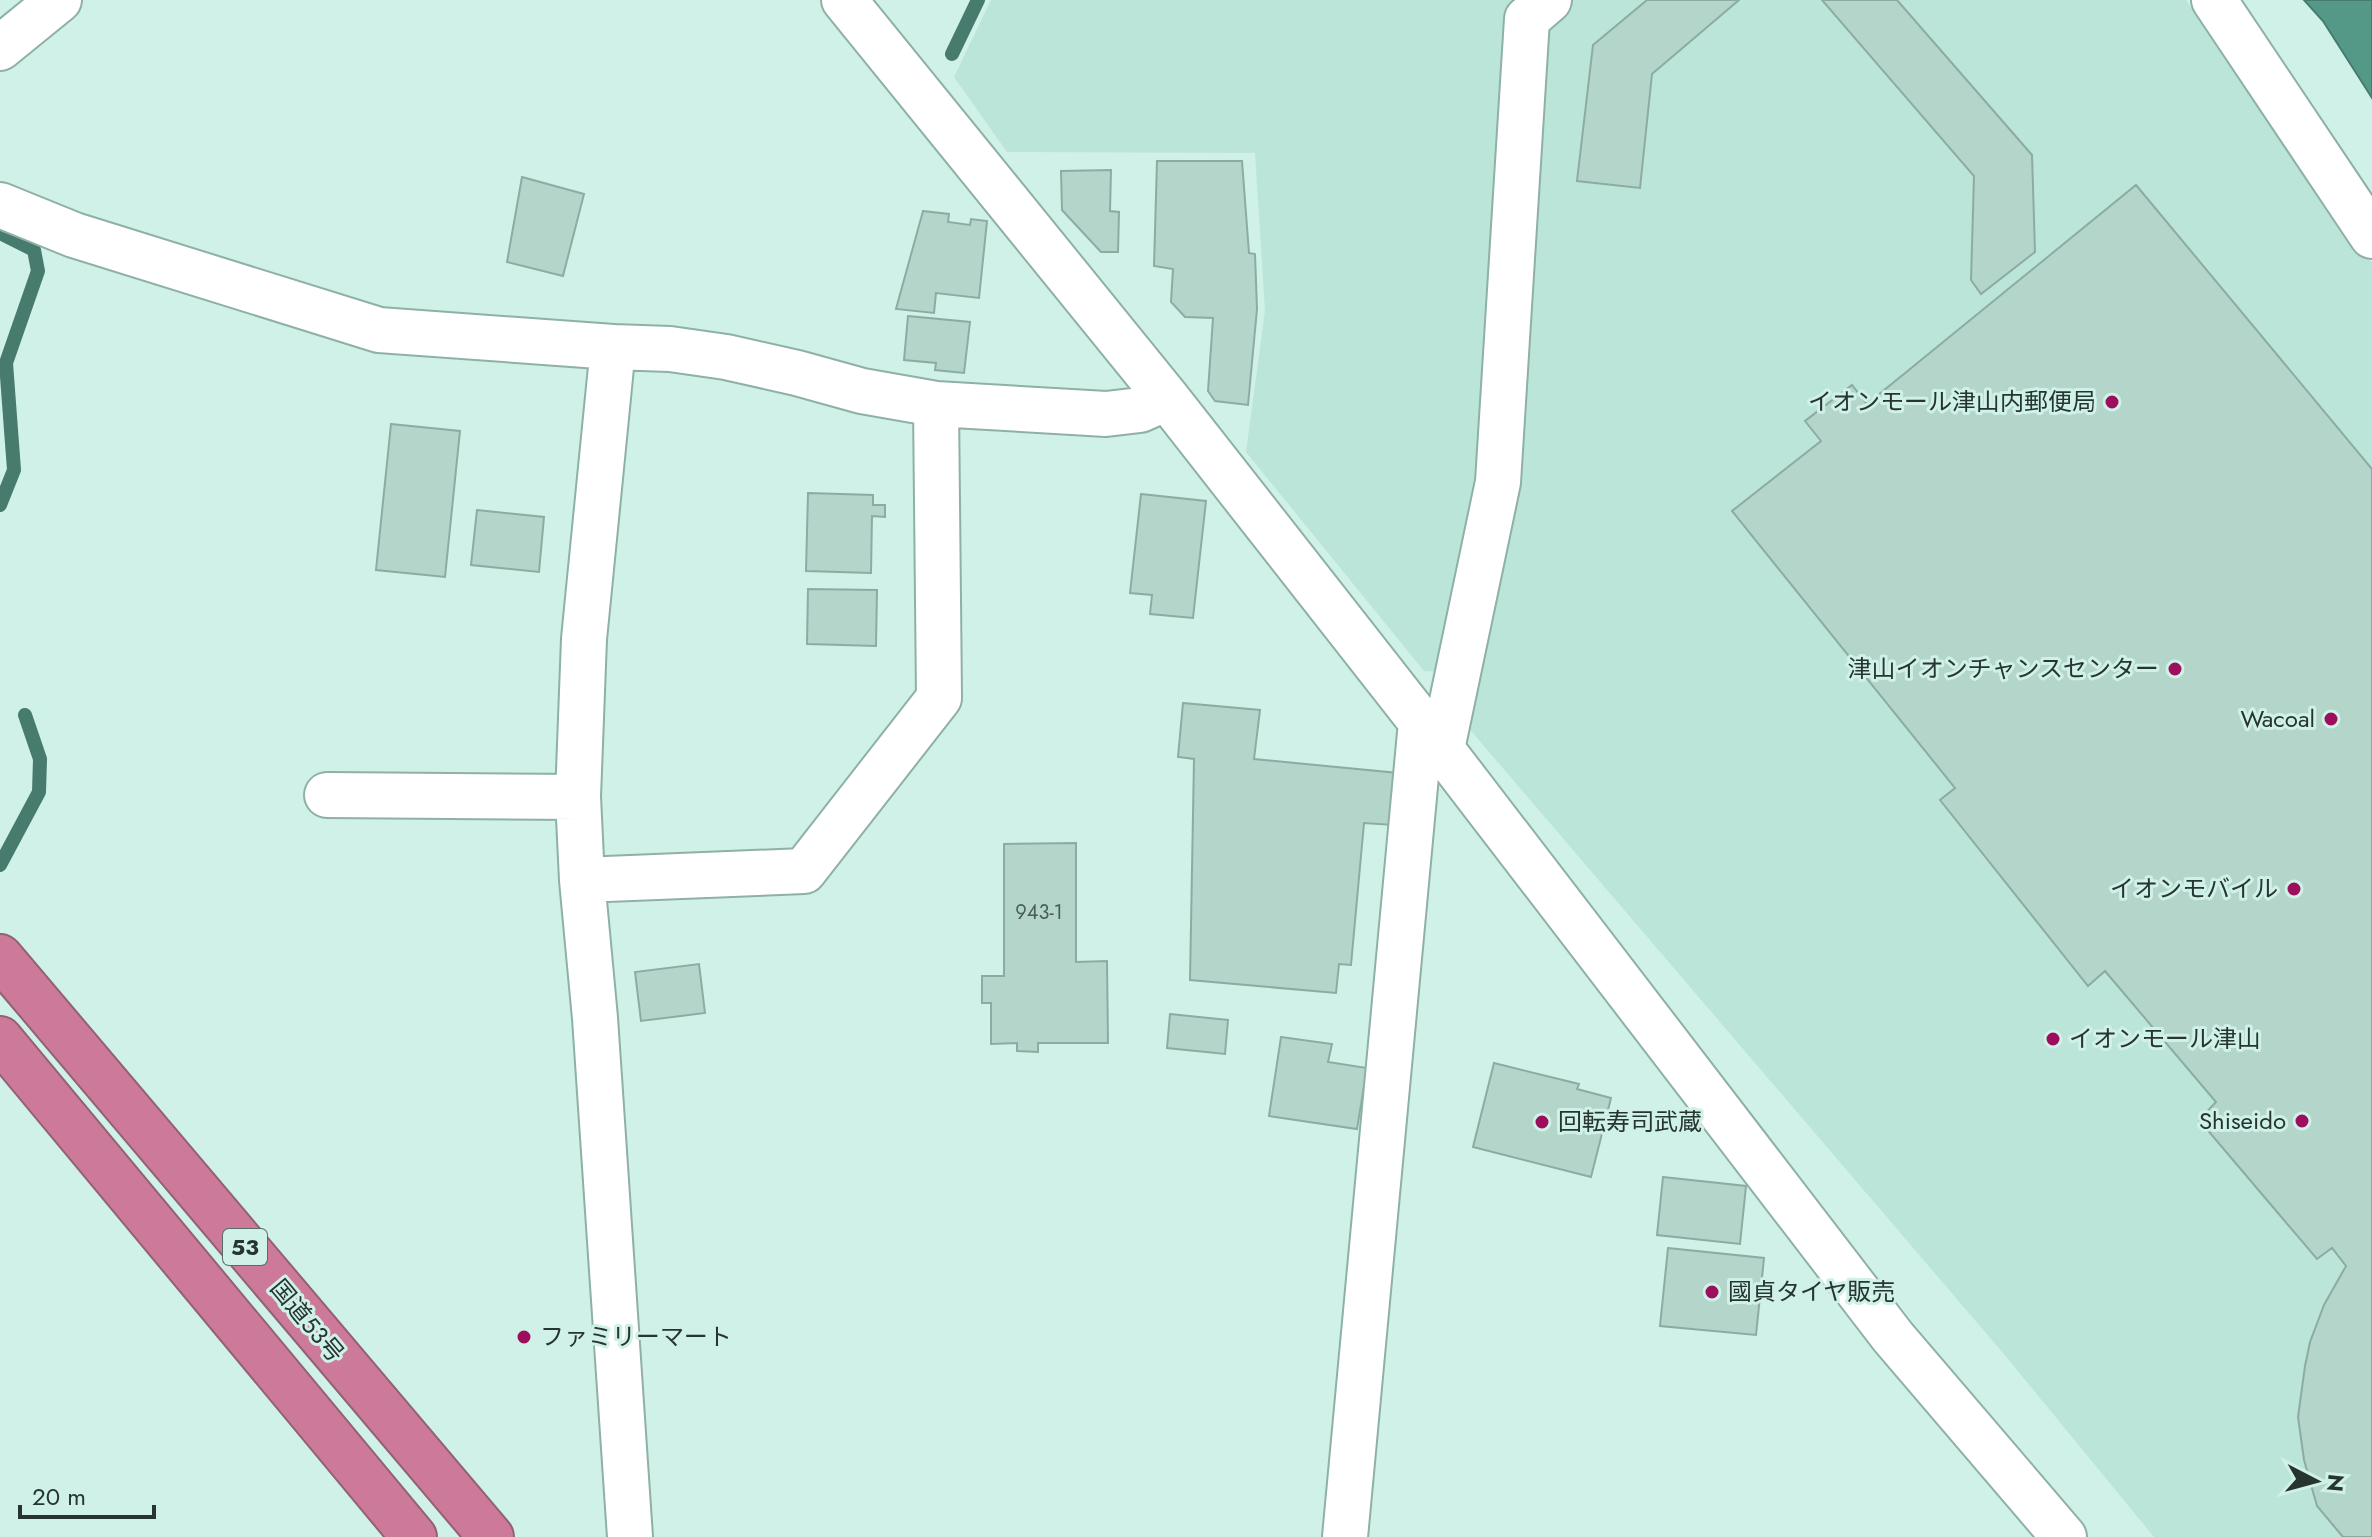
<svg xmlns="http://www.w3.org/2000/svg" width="2372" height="1537" font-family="Jost,'Noto Sans JP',sans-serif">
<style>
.built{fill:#bbe5d9}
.water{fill:#549988;stroke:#467b6e;stroke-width:2}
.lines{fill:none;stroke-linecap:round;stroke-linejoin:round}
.stream{stroke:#467b6e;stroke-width:14}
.building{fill:#b3d5ca;stroke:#8caca3;stroke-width:2}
.street-casing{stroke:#8fb0a6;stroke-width:48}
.secondary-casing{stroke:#8fb0a6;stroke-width:48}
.highway-casing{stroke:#926175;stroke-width:48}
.street{stroke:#fff;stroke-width:44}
.secondary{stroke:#fff;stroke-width:44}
.highway{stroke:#cc799a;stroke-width:44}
.poi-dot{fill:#9d0f5d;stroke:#cff1e7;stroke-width:3}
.labels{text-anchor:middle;stroke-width:6;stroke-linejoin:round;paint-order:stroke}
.number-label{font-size:20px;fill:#4a5d57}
.shield{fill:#cff1e7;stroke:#596d68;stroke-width:2}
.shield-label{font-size:22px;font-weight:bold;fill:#273531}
.poi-label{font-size:24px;fill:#273531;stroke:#cff1e7;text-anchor:end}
.street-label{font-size:24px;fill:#273531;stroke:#cff1e7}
</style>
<rect width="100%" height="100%" fill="#cff1e7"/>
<path class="built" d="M991,0H1525L1483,481L1440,672L1424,671L1246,452L1265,311L1255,153L1007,152L954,77Z
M1567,0H2186L2309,177L2372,263V1537H2154L2003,1353L1466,725L1544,21Z"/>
<path class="water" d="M2304,0H2372V98L2323,21Z"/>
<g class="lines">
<path class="stream" d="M952,54L978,0
M0,233L34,250L38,271L6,363L14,470L0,505
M0,865L39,792L40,759L25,715"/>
</g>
<path class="building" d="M1647,0H1739L1652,74L1640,188L1577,181L1593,45Z
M1822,0H1897L2032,155L2035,252L1981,294L1971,280L1974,176Z
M1157,161H1242L1249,253L1255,254L1257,309L1248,405L1215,401L1208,391L1213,318L1185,317L1171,302L1173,269L1154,266Z
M1111,170L1110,211L1119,212L1118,252H1101L1062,210L1061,171Z
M522,177L584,194L563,276L507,262Z
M2136,185L2372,469V1537H2343L2317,1506L2304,1460L2298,1417L2305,1366L2310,1342L2324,1305L2346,1266L2332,1248L2317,1259L2199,1120L2216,1102L2105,971L2088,986L1940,800L1955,788L1732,511L1821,441L1805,421L1852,385L1867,404Z
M923,211L949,214L948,222L970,225L971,219L987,221L979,298L936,293L934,313L896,309Z
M908,316L970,322L964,373L935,370L936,363L904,360Z
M391,424L460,431L445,577L376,570Z
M808,493L873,495V505H885V517L872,516L871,573L806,571Z
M1141,494L1206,501L1193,618L1150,614L1152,595L1130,593Z
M477,510L544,517L539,572L471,565Z
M808,589L877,590L876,646L807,644Z
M1183,703L1260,710L1254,759L1398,773L1393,825L1364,823L1351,965L1339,964L1336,993L1190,980L1194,759L1178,757Z
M1076,843V962L1107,961L1108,1043H1038V1052L1017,1051V1043L991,1044V1003H982V976H1004V844Z
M699,964L705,1013L641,1021L635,972Z
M1170,1014L1228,1020L1225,1054L1167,1048Z
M1281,1037L1332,1044L1328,1062L1367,1068L1357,1129L1269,1116Z
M1494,1063L1579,1084L1577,1089L1611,1098L1591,1177L1473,1147Z
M1663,1177L1746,1186L1740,1244L1657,1235Z
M1668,1248L1764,1258L1756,1335L1660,1326Z"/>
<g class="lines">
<g class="street-casing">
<path id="street" d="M844,0L1167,398L1421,722L1893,1337L2064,1537
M2214,0L2372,236
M0,205L74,235L379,330L613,347L670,349L726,357L797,373L862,391L936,404L1106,414L1140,410L1167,398
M613,347L584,639L578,797L582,880L595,1018L630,1537
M1442,749L1498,482L1527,19L1549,0
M327,795L578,797
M582,880L804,871L939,698L936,404
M1345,1537L1421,722"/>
</g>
<g class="secondary-casing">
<path id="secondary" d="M0,48L59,0"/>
</g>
<g class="highway-casing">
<path id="highway" d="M0,957L491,1537
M0,1039L414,1537"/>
</g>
<use href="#street" class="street"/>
<use href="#secondary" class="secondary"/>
<use href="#highway" class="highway"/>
</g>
<g class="poi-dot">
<circle cx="2112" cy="402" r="8"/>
<circle cx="2175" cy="669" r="8"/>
<circle cx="2331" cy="719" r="8"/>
<circle cx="2294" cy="889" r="8"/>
<circle cx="2053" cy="1039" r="8"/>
<circle cx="2302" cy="1121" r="8"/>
<circle cx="1542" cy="1122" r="8"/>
<circle cx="1712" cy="1292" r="8"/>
<circle cx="524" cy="1337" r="8"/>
</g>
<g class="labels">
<g class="number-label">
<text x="1039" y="919">943-1</text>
</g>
<rect class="shield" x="223" y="1229" width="44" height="36" rx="6"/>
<g class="shield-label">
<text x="245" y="1255">53</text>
</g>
<g class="poi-label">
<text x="2096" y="410">イオンモール津山内郵便局</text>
<text x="2159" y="677">津山イオンチャンスセンター</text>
<text x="2315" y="727">Wacoal</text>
<text x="2278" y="897">イオンモバイル</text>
<text x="2069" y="1047" text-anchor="start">イオンモール津山</text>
<text x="2286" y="1129">Shiseido</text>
<text x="1558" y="1130" text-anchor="start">回転寿司武蔵</text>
<text x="1728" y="1300" text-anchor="start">國貞タイヤ販売</text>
<text x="540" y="1345" text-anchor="start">ファミリーマート</text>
</g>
<g class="street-label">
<text transform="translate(307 1321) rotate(50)" y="8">国道53号</text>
</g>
</g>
<g transform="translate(2316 1481) rotate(96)" stroke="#cff1e7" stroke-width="6" paint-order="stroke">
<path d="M0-6L14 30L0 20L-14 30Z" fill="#273531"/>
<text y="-12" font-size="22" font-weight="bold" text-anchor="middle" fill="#273531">N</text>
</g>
<path d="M20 1505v12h134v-12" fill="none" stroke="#273531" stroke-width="4"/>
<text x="32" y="1505" font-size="24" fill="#273531" stroke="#cff1e7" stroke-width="6" paint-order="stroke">20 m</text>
</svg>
